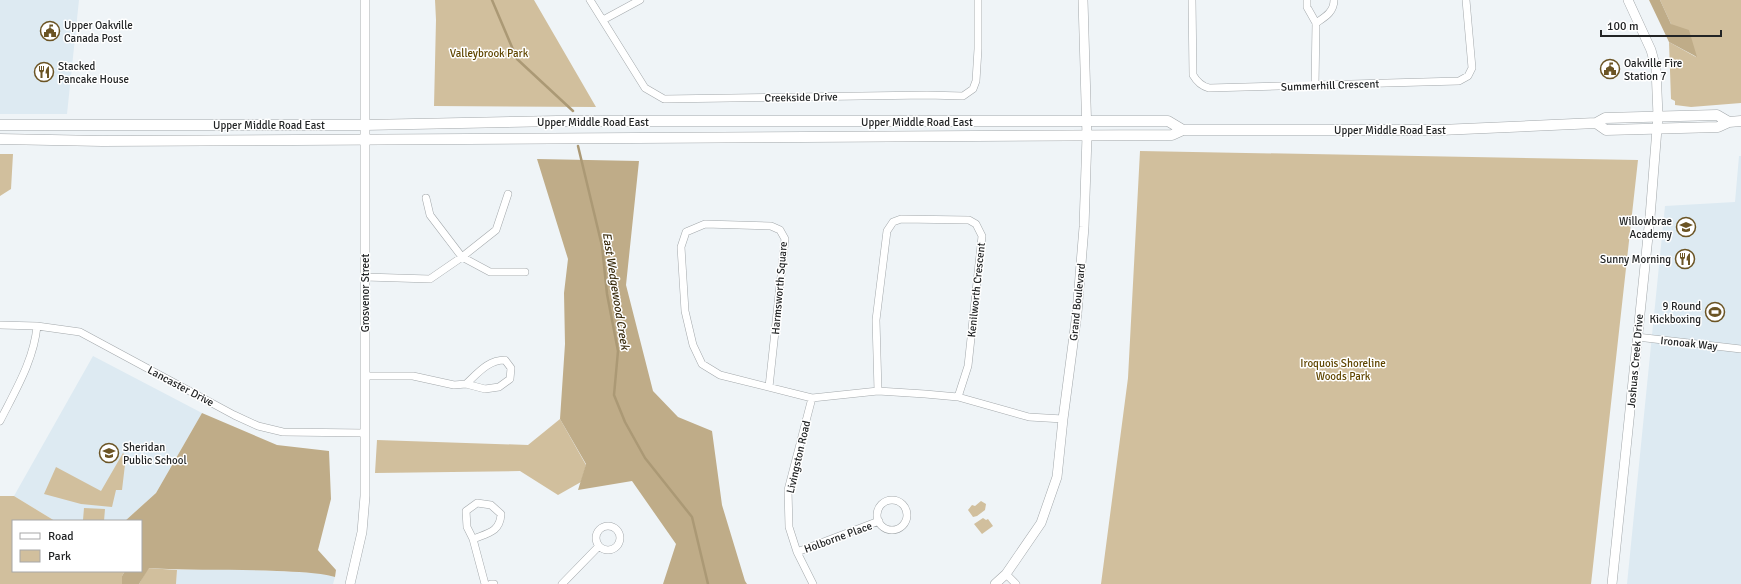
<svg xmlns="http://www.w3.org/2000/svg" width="1741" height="584" font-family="Signika,sans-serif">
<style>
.built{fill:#ddeaf2}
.green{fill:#d1bf9d}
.forest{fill:#bfac88}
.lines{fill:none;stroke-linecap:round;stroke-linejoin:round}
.stream{stroke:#ab9975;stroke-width:2.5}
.minor-casing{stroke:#a3a8ab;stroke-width:8}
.tertiary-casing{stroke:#a3a8ab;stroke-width:10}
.secondary-casing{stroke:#a3a8ab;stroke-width:11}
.minor{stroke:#fff;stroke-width:7}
.tertiary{stroke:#fff;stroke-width:9}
.secondary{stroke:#fff;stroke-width:10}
.labels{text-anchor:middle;stroke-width:3;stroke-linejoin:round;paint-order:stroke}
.poi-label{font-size:11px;fill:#222425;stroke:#fff;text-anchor:start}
.park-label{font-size:11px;fill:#5f4500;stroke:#fff}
.street-label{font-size:11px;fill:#222425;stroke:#fff}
.water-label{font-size:12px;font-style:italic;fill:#3a2c0d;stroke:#fff}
</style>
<rect width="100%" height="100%" fill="#eff4f7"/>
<path class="built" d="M0,0H79L67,114H0Z
M1739,156H1741V584H1627L1665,206L1735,202Z
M93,356L202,413L156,493L125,521H55L14,496Z
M229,569L319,573L335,577L333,584H176L177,570Z"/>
<path class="green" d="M435,0H534L596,107L434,106L436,20Z
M1660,0H1741V103L1691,107L1675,105V101L1671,99L1669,42L1696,57L1671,24Z
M1140,151L1638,160L1591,584H1101L1128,378Z
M0,154H13L11,189L0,196Z
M560,419L586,465L581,482L558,495L520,471L375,473L377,440L528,445Z
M123,453L126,456L122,490H116L112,507L81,504L44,494L56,467L101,491Z
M0,496H14L55,521H13V571H125L122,576V584H0Z
M981,501L986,504L985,510L977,516L973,517L968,510L972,505L975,506Z
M84,508L105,509L104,521L83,520Z
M983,518L986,520L988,519L993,526L982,534L974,524Z
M148,568L177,570L176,584H139Z"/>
<path class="forest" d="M1649,0H1660L1671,24L1689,30L1697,57L1669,42Z
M537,159L639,161L626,285L653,391L678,417L712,431L722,505L745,581L747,584H663L676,544L632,481L578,490L586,464L560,419L565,344L564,293L568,259Z
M202,413L277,445L329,451L331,499L318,550L336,570L335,577C316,572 297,572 277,571C234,569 191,571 149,568L139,584H122V576L125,571H141V521H125L156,493Z"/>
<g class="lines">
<path class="stream" d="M492,0L517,59L573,111
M578,146L602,246L607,294L618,351L614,395L625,422L645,458L692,517L708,584"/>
<g class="minor-casing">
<path id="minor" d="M590,0L645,88L664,99L927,95L963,96L973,89L976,81L978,49V0
M1192,0L1193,75C1197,82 1201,86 1209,88L1459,81L1468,76L1472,68L1466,0
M1307,0V7L1316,23C1325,17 1334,12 1334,0
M603,20L640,0
M1315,86L1316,23
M426,198L430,215L462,257L490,272H525
M365,277L430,279L462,257L496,230L508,194
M0,325L37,326L80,332L234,415L258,426L283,432L365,433
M1637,337L1741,349
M365,376H413L454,385L466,384L485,389L499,387L510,379L511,368L505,360C488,360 478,373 466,384
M769,387L785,239L780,230L771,226L705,224L686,232L681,247L685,311L693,345L702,364L720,375L812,398L878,391L925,394L958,397L1029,417L1063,419
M878,391L876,320L887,231L893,222L901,219L969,220L976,224L982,236L968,366L958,397
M812,398L788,490L789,527L797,552L813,584
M0,421C15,391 34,360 37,326
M877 515a15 15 0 1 1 30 0a15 15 0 1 1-30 0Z
M596 538a12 12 0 1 1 24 0a12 12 0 1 1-24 0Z
M473,539C488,533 500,532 501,514L491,505L477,503L466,511L467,527L473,539L485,584
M797,552L879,521
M1006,574L1016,584
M491,584H494
M562,584L599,546"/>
</g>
<g class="tertiary-casing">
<path id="tertiary" d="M350,584L362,532L365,496V0
M995,584L1006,574L1041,523L1057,477L1063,419L1077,313L1084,227L1087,136L1083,0
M1612,584L1650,217L1658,116L1656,68L1651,50L1628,0"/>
</g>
<g class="secondary-casing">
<path id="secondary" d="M1596,123L1606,130L1718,127L1729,122L1741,121
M0,125H365L557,121H1168L1183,130
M0,139L102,141L1172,135L1183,130H1440L1596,123L1605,118L1717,115L1729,122"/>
</g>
<use href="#minor" class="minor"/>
<use href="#tertiary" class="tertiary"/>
<use href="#secondary" class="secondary"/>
</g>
<defs>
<g id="civic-ring" transform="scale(1)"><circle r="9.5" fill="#fff" stroke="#6b5424" stroke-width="1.5"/><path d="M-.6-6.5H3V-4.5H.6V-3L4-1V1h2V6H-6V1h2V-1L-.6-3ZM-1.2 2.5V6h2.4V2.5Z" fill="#6b5424"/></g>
<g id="restaurant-ring" transform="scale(1)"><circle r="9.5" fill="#fff" stroke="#6b5424" stroke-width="1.5"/><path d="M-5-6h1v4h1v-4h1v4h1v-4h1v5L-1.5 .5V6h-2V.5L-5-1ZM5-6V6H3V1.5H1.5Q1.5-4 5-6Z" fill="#6b5424"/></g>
<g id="school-ring" transform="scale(1)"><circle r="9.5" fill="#fff" stroke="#6b5424" stroke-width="1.5"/><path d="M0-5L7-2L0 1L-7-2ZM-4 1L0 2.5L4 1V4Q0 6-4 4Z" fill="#6b5424"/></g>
<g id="stadium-ring" transform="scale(1)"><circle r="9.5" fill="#fff" stroke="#6b5424" stroke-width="1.5"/><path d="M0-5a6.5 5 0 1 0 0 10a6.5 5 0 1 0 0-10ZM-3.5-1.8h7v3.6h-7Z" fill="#6b5424"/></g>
</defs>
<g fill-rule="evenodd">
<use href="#civic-ring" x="50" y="31"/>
<use href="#civic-ring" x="1610" y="69"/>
<use href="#restaurant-ring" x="44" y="72"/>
<use href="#school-ring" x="1686" y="227"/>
<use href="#restaurant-ring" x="1685" y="259"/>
<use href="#stadium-ring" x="1715" y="312"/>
<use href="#school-ring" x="109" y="453"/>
</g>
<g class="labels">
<g class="poi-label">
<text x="64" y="29">Upper Oakville<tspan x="64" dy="13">Canada Post</tspan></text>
<text x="1624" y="67">Oakville Fire<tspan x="1624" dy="13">Station 7</tspan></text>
<text x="58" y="70">Stacked<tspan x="58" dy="13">Pancake House</tspan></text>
<text x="1672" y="225" text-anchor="end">Willowbrae<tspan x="1672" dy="13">Academy</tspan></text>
<text x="1671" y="263" text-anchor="end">Sunny Morning</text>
<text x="1701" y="310" text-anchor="end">9 Round<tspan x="1701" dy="13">Kickboxing</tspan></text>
<text x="123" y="451">Sheridan<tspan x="123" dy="13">Public School</tspan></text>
</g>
<g class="park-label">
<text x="489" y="57">Valleybrook Park</text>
<text x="1343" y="367">Iroquois Shoreline<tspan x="1343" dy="13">Woods Park</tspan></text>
</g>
<g class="street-label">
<text transform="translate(1330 85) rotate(-2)" y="4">Summerhill Crescent</text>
<text transform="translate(801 97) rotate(-1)" y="4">Creekside Drive</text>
<text x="593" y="126">Upper Middle Road East</text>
<text x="917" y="126">Upper Middle Road East</text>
<text x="269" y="129">Upper Middle Road East</text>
<text x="1390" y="134">Upper Middle Road East</text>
<text transform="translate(779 288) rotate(-85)" y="4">Harmsworth Square</text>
<text transform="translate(976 290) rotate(-84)" y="4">Kenilworth Crescent</text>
<text transform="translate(365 293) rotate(-90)" y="4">Grosvenor Street</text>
<text transform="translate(1077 302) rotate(-84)" y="4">Grand Boulevard</text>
<text transform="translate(1689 343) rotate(6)" y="4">Ironoak Way</text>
<text transform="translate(1635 361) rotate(-85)" y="4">Joshuas Creek Drive</text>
<text transform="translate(181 386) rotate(28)" y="4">Lancaster Drive</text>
<text transform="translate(798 457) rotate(-77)" y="4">Livingston Road</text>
<text transform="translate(838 537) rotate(-20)" y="4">Holborne Place</text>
</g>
<g class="water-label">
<text transform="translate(616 291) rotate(81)" y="4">East Wedgewood Creek</text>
</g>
</g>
<rect x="12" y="520" width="130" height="52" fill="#ffffff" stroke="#a7a7a8"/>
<rect x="20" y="533" width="20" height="6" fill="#ffffff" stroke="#a7a7a8"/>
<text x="48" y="540" font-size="12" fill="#222425">Road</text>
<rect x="20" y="550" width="20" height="12" fill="#d1bf9d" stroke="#a7a7a8"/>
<text x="48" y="560" font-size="12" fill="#222425">Park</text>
<path d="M1601 30v6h120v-6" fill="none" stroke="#222425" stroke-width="2"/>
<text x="1607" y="30" font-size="12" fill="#222425" stroke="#ffffff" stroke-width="3" paint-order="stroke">100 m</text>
</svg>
